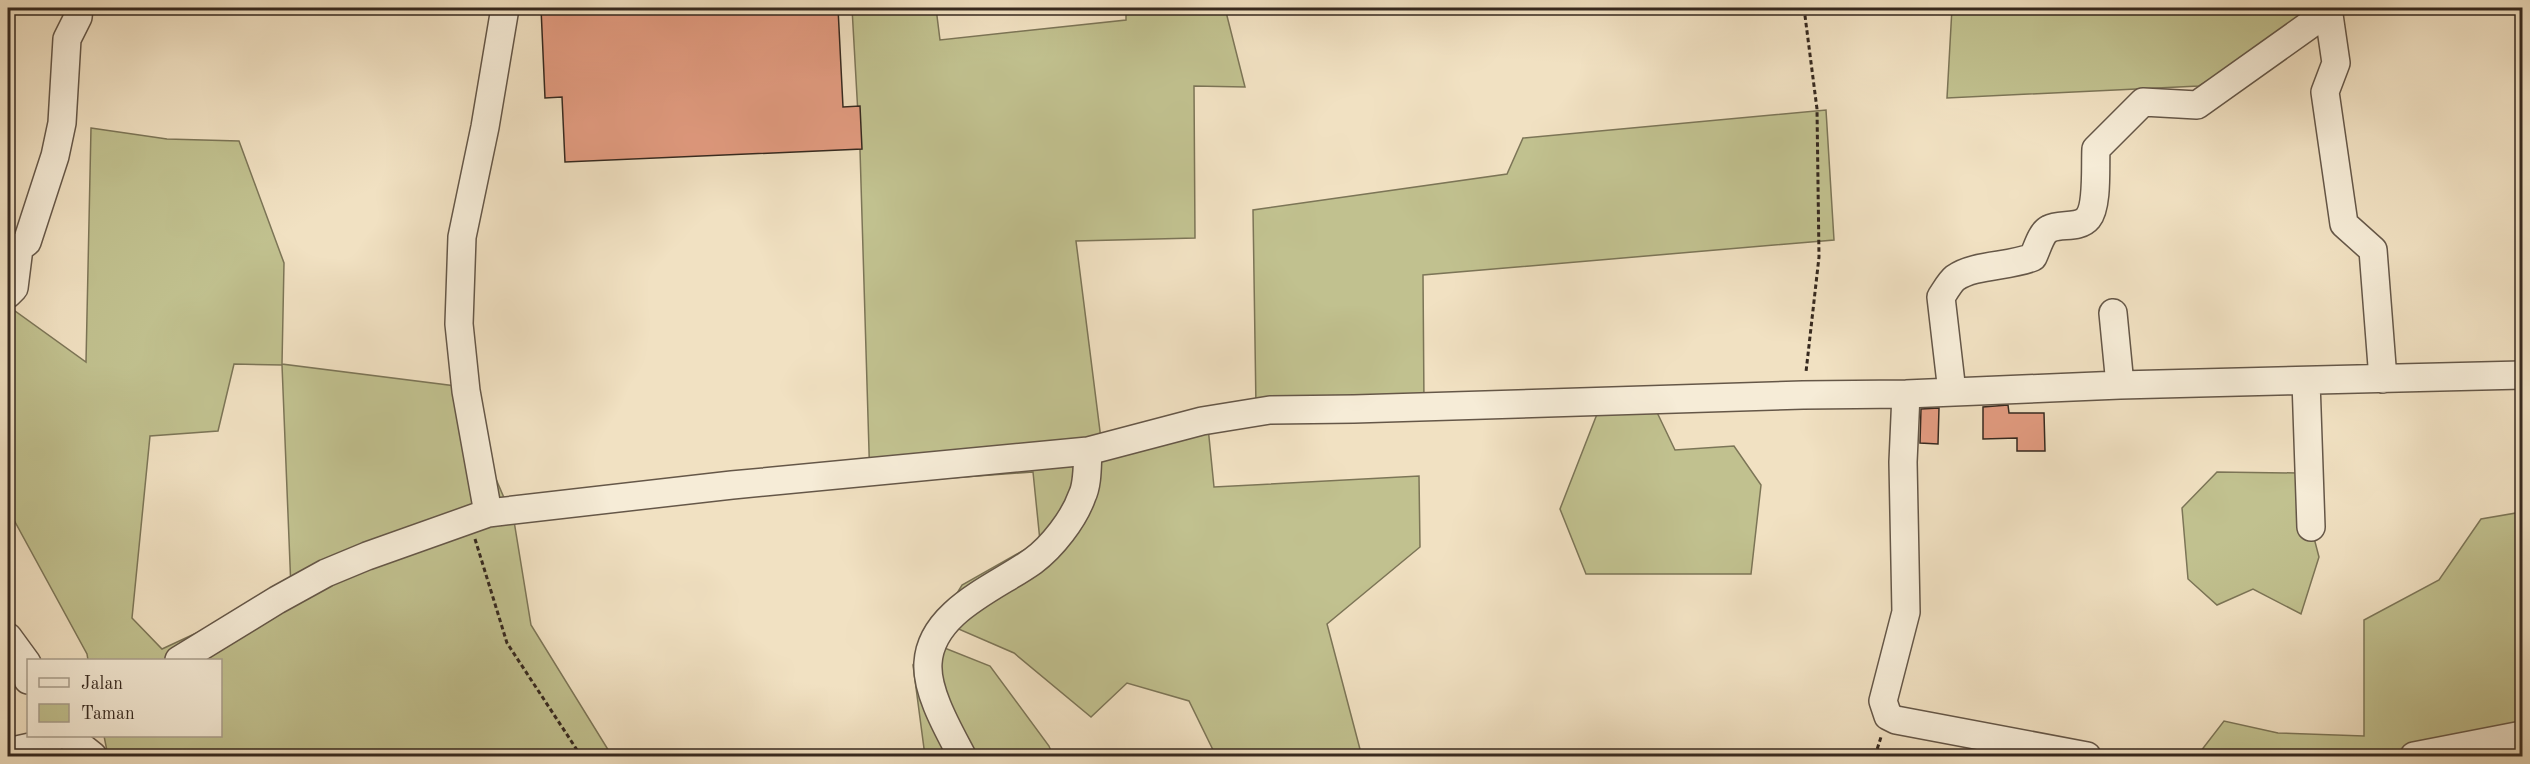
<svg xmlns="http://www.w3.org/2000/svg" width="2530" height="764" font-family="'Old Standard TT',serif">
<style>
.green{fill:#c1c18f;stroke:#7c7557;stroke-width:1.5;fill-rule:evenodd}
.building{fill:#e29b80;stroke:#36291f;stroke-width:1.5}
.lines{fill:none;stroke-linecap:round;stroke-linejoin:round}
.minor-casing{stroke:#655748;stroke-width:30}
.path{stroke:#36291f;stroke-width:3;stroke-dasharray:4.5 3;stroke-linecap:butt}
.minor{stroke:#f6ecd7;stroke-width:27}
</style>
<rect width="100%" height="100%" fill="#f1e1c2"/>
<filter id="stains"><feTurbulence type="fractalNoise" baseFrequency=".00333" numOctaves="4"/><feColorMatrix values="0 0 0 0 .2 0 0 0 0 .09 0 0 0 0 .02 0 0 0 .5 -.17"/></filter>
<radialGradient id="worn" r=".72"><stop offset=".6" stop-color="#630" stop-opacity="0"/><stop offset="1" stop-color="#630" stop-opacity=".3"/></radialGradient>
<path class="green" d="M852,8H936L940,40L1126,20V8H1225L1245,87L1194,86L1195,238L1076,241L1101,439L1207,417L1214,487L1419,476L1420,547L1327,624L1361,753L1366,756H1216L1189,701L1127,683L1091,717L1014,653L940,621L962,585L1040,541L1033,472L870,484L860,150Z
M1952,8H2326L2199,86L1947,98Z
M1826,110L1834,240L1423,275L1424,404L1256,407L1253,210L1507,174L1523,138Z
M91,128L167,139L239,141L284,263L282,364L456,386L514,521L531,625L612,756H108L104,736H220V660H88L87,654L8,509V306L86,362ZM234,364L282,365L291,589L162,649L132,618L150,436L218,431Z
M1653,404L1675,450L1734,446L1761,485L1751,574H1586L1560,509L1599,409Z
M2217,472L2297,473L2319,557L2301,614L2253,589L2217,605L2188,579L2182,508Z
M2522,512V756H2197L2224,721L2278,733L2364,736V620L2439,580L2481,519Z
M927,641L990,666L1049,746L1053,756H925L913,665Z"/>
<path class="building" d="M541,8H838L843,107L860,106L862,149L565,162L562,97L545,98Z
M2008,405L2009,413H2044L2045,451H2017V438L1983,439V407Z
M1939,408L1938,444L1920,443L1921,409Z"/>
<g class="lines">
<g class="minor-casing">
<path id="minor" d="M2328,8L2336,63L2325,92L2344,224L2373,250L2383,379
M8,247L19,248L27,242L55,156L62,123L67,39L78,17L79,8
M8,294L14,288L19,248
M2113,313L2120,385
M2306,381L2311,527
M1952,392L1941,297C1945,291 1950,282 1955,278C1975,264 2010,267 2033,257C2037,249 2041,233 2049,229C2060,223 2079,229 2088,218C2098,206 2095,165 2096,149L2143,102L2197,105L2315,21L2322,8
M1906,394L1903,462L1906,612L1883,701L1888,716L1896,720L2087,756
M488,513L466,391L459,324L462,237L485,127L505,8
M8,637L27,663L28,680
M179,660L277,600L326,573L367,556L488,513L732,485L1088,451L1202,421L1270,410L1354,409L1803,395L1906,394L2120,385L2522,375
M68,736L93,756
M8,752L35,746L57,736
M962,756C949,731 926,692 928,663C931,611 997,587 1033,561C1052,547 1074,519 1082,496C1088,484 1087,465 1088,451
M2414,756L2522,735"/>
</g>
<path class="path" d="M1804,8L1817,109L1819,257L1806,372
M475,539L507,643L581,756
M1875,756L1881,737"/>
<use href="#minor" class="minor"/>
</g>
<rect width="2530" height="764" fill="none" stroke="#f1e1c2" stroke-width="30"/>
<rect x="9" y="9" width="2512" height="746" fill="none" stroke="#36291f" stroke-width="3"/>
<rect x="15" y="15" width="2500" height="734" fill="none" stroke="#36291f" stroke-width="1.5"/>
<rect x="27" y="659" width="195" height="78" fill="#f6ecd7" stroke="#a99e8d" stroke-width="1.5"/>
<rect x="39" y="678" width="30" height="9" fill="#f6ecd7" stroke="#a99e8d" stroke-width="1.5"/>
<text x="81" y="689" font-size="18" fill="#36291f">Jalan</text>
<rect x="39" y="704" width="30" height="18" fill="#c1c18f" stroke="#a99e8d" stroke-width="1.5"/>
<text x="81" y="719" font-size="18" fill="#36291f">Taman</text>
<rect width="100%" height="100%" filter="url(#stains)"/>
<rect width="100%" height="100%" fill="url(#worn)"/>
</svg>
